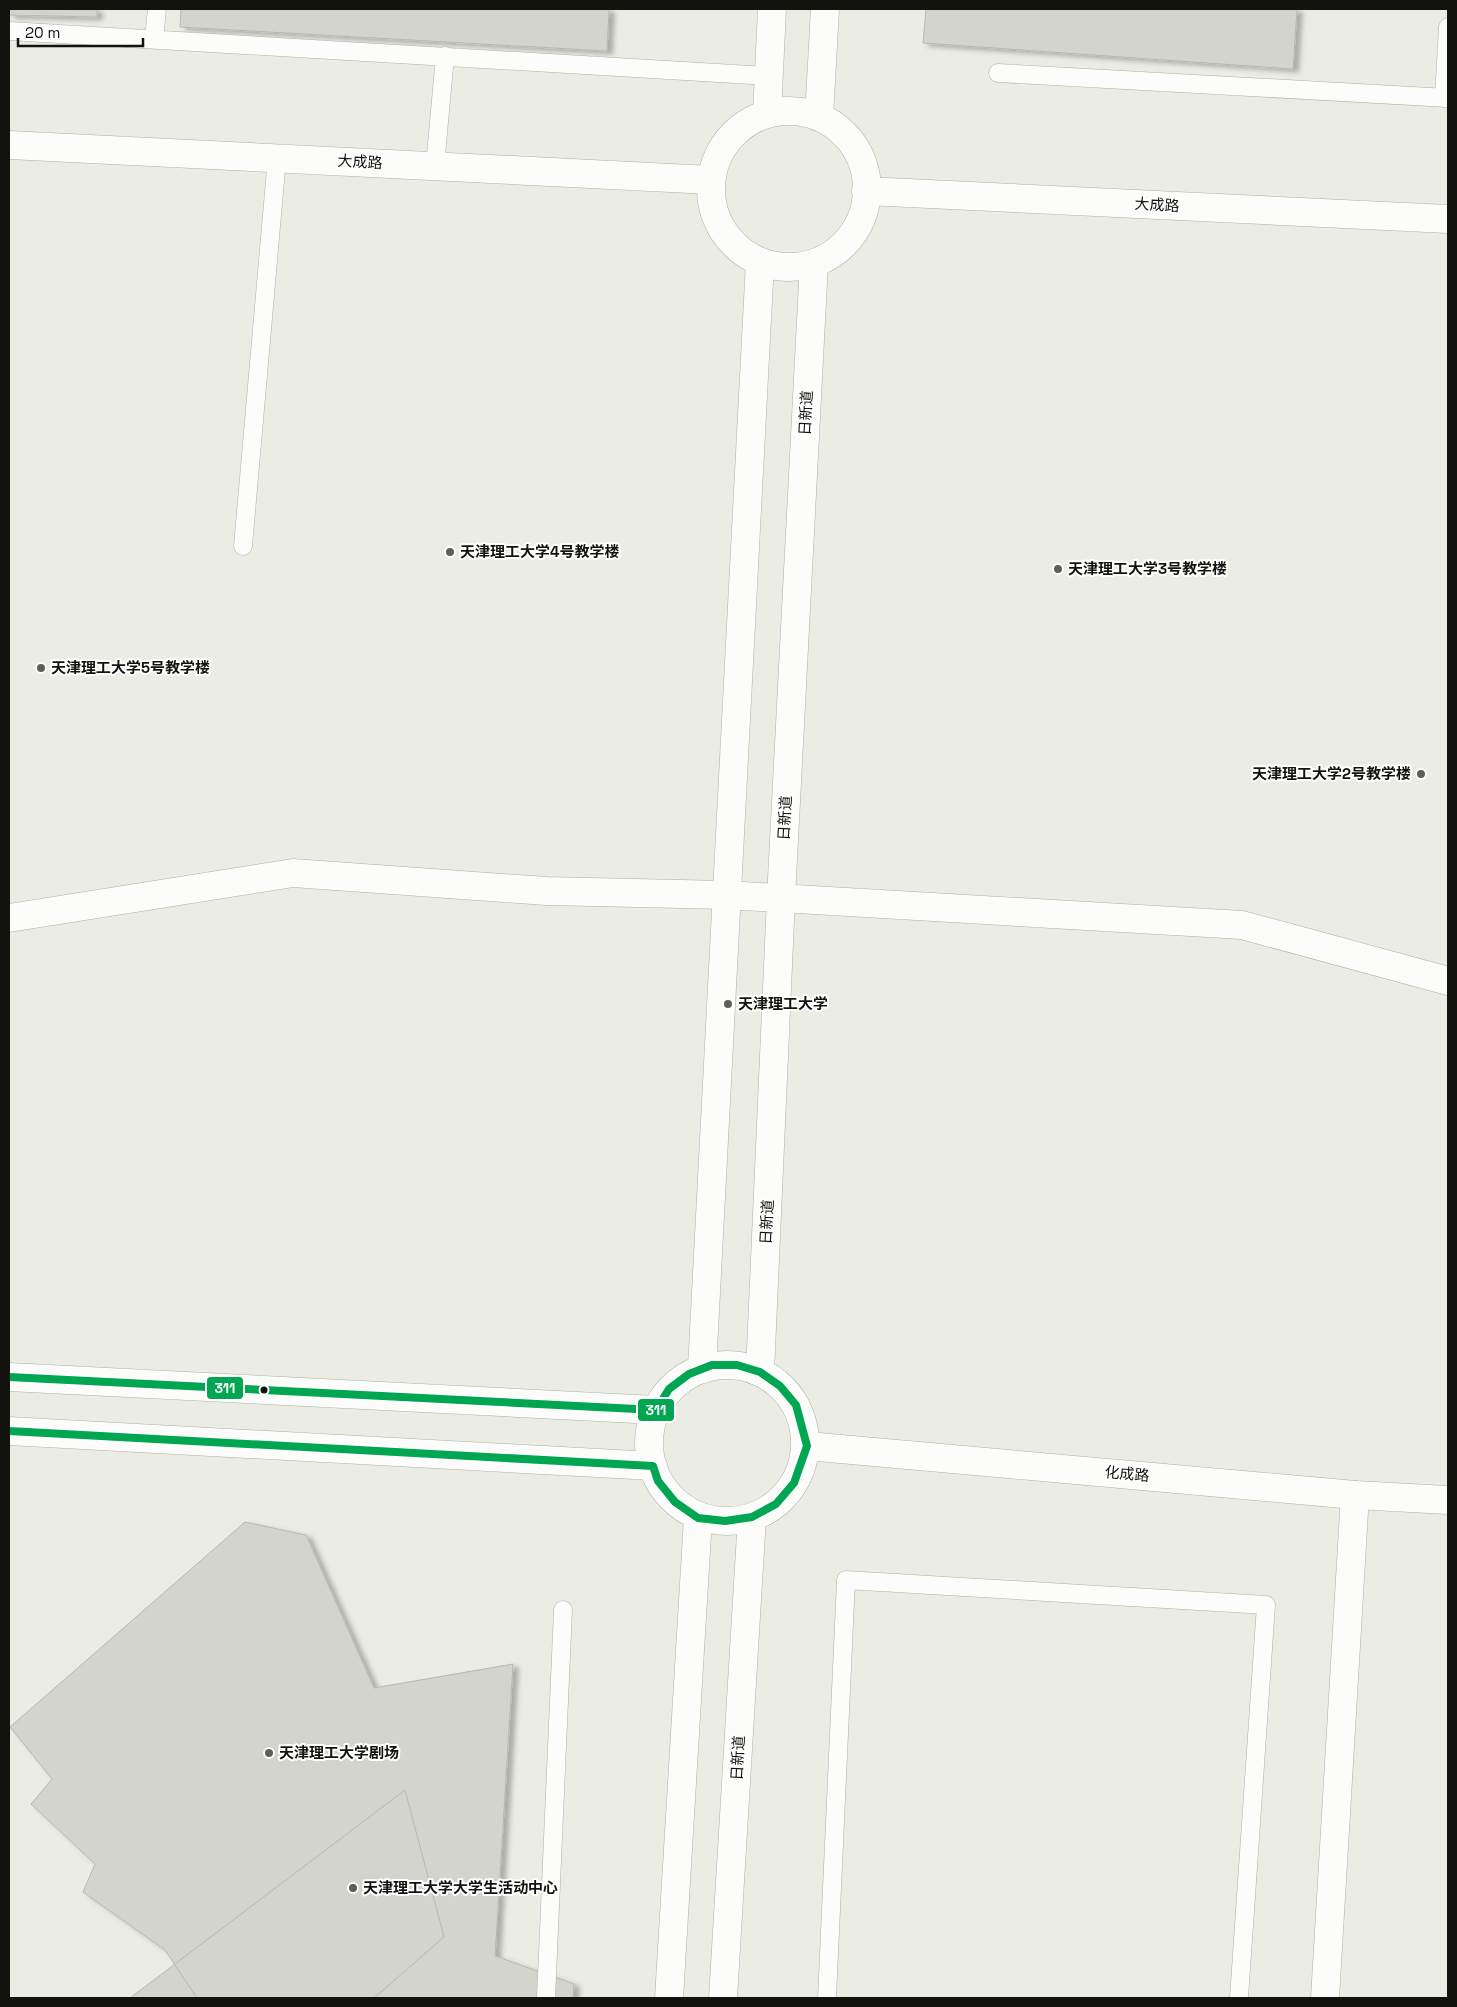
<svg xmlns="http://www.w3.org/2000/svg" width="1457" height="2007" font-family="'Space Grotesk','Noto Sans SC',sans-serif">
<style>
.building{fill:#d3d4ce;stroke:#b8b8b2;filter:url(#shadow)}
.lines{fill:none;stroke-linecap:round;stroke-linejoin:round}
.lane-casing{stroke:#aeb0a9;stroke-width:19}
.street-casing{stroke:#aeb0a9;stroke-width:29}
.secondary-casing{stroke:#aeb0a9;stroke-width:29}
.lane{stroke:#fcfcfb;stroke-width:18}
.street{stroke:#fcfcfb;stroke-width:28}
.secondary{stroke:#fcfcfb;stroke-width:28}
.bus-1-casing{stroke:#fff;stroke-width:11}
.bus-1{stroke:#00a651;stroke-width:8}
.poi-dot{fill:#5e5f59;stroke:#fff;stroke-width:2}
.bus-dot{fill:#12130e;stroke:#fff;stroke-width:2}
.labels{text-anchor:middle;stroke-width:4;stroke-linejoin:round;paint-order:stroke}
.street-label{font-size:15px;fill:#12130e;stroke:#fff}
.poi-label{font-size:15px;font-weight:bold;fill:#12130e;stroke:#fff;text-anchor:start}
.line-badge{stroke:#fff;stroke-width:2}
.badge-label{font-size:14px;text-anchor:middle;font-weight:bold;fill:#fff}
</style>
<defs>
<filter id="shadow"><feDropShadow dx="5.5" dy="3" stdDeviation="2.5" flood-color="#0004"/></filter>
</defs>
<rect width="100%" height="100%" fill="#ebece4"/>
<path class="building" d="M9,9H97V17L9,15Z
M181,9H609L607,51L180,27Z
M926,9H1297L1293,69L923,43Z
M245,1522L306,1535L374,1688L513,1664L495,1956L574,1984L573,1998H197L165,1950L83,1892L95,1864L31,1804L52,1779L10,1727Z
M405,1790L444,1937L374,1998H130Z"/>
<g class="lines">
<g class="lane-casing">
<path id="lane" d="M9,31L769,76
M154,39L157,9
M998,73L1448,98
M1444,98L1448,27
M435,166L445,56
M243,546L277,158
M546,1998L563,1610
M827,1998L846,1580L1266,1605L1239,1998"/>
</g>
<g class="street-casing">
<path id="street" d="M711 189a78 78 0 1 1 156 0a78 78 0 1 1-156 0Z
M767,114L772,9
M819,117L825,9
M9,145L711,180
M866,191L1448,219
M9,918L293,873L546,891L726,895L1242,925L1448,981
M702,1369L760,262
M760,1372L781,898L814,263
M1325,1998L1355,1495"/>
</g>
<g class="secondary-casing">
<path id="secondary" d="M649 1443a78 78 0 1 1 156 0a78 78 0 1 1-156 0Z
M9,1377L656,1410
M9,1431L653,1466
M807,1446L1355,1495L1448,1500
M669,1998L698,1518
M723,1998L752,1517"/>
</g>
<use href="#lane" class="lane"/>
<use href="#street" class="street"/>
<use href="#secondary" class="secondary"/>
<g class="bus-1-casing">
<path id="bus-1" d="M9,1377L656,1410L669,1389L689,1374L712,1365H737L760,1372L780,1386L796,1405L807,1446L794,1483L776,1504L752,1517L725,1521L698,1518L675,1502L658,1481L653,1466L9,1431"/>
</g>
<use href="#bus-1" class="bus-1"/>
</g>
<g class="poi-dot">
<circle cx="450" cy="552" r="5"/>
<circle cx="1058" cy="569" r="5"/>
<circle cx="41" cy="668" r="5"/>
<circle cx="1421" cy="774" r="5"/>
<circle cx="728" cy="1004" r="5"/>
<circle cx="269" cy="1753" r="5"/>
<circle cx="353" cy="1888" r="5"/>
</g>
<circle class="bus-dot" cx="264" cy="1390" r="4.5"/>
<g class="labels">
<g class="street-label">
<text transform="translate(360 162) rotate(3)" y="5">大成路</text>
<text transform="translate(1157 205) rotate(3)" y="5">大成路</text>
<text transform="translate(806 413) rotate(-87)" y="5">日新道</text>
<text transform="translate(785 818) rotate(-87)" y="5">日新道</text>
<text transform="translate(767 1222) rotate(-87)" y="5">日新道</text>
<text transform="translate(1127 1474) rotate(5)" y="5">化成路</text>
<text transform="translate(738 1758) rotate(-87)" y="5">日新道</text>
</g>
<g class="poi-label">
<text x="460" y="557">天津理工大学4号教学楼</text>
<text x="1068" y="574">天津理工大学3号教学楼</text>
<text x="51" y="673">天津理工大学5号教学楼</text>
<text x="1411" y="779" text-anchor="end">天津理工大学2号教学楼</text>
<text x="738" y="1009">天津理工大学</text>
<text x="279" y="1758">天津理工大学剧场</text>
<text x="363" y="1893">天津理工大学大学生活动中心</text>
</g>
</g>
<g class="line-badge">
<rect x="206" y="1376" width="38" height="24" rx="5" fill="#00a651"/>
<rect x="637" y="1398" width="38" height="24" rx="5" fill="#00a651"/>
</g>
<g class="badge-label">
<text x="225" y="1393">311</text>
<text x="656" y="1415">311</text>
</g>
<rect width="1457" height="2007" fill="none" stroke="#12130e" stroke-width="20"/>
<path d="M18 38v8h125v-8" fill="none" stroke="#12130e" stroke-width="2.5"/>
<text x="25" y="38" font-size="15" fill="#12130e" stroke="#ffffff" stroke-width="4" paint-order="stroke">20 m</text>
</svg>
